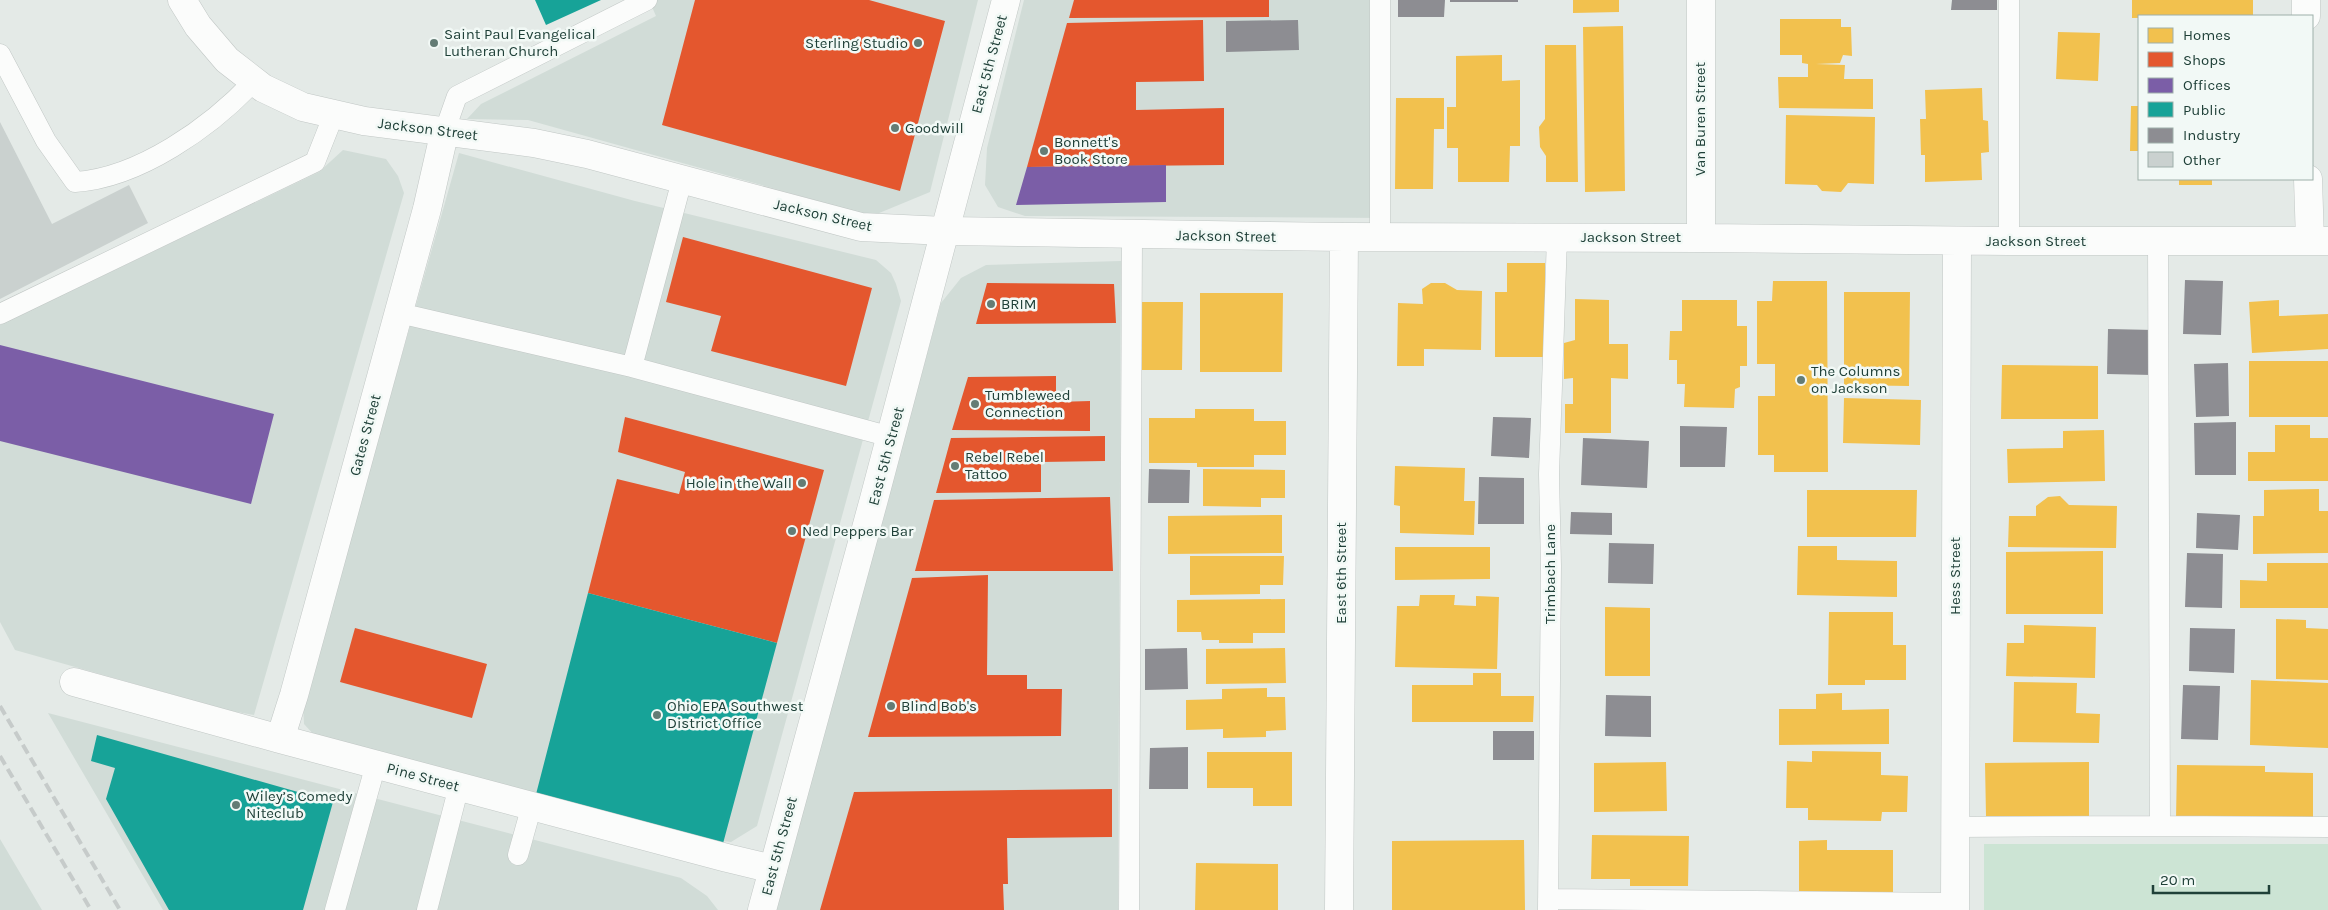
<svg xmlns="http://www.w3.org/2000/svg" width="2328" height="910" font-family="Karla,sans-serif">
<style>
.built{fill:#d1dcd7}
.green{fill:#cce4d4}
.homes{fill:#f2c14e}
.shops{fill:#e4572e}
.offices{fill:#7b5ea7}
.public{fill:#17a398}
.industry{fill:#8d8d92}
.building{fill:#cad1cf}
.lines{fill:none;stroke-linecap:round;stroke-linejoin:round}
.service-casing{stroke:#c1c7c5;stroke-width:21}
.minor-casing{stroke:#c1c7c5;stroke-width:29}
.tertiary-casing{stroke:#c1c7c5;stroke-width:29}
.service{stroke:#fbfcfb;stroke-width:20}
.minor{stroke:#fbfcfb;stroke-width:28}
.tertiary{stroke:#fbfcfb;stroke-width:28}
.rail{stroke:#c6cbca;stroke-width:4;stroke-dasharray:10 5;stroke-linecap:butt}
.poi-dot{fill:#647c75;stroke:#f2f9f6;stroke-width:2}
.labels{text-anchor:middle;stroke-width:5;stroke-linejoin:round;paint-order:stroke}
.poi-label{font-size:15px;fill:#1f4038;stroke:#f2f9f6;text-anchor:start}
.street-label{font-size:15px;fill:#1f4038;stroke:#f2f9f6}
</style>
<rect width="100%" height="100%" fill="#e4eae7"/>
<path class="built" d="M649,0H978L930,192L872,216L528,120L467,119L481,104L656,16Z
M1024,0H1389L1387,218L1025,216L998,207L985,185L987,148Z
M343,150L386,159L398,176L404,193L254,715L231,711L15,650L0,622V325L319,172Z
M459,153L635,201L876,260L891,273L896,284L901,301L757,826L731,842L692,837L315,736L304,724L303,705Z
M1121,261L1118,910H775L941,303L961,278L986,265Z
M48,713L681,878L707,896L718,910H163Z
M0,839L42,910H0Z"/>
<path class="green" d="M1984,844H2328V910H1984Z"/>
<path class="homes" d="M1573,0H1619V12L1573,13Z
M2132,0H2253V16L2132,18Z
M1780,19H1841V27H1851L1852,56L1843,55L1840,63L1816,64L1845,65L1844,79H1873V109L1779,108L1778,77H1808V64L1802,63V55H1780Z
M1623,26L1625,191L1585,192L1583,27Z
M2058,32L2100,33L2098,81L2056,79Z
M1545,45H1576L1578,182H1546V156L1540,147L1539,127L1545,119Z
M1502,55V81L1520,80V146H1510L1509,182H1458V148H1447V107H1456V56Z
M1982,88L1983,120L1988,121L1989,152L1981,153L1982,180L1925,182V155H1921L1920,119H1926L1925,90Z
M1396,98H1444V129H1434L1433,189H1395Z
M2131,106H2139V151H2130Z
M1786,115L1875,117L1874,184L1848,183L1841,192L1822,191L1817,185L1785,184Z
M2179,179H2212V185H2179Z
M1507,263H1545L1546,357H1495V292H1507Z
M1773,281H1827L1828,472H1774V455H1758V396H1775V364H1757V301H1772Z
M1431,283H1445L1457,290L1482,291L1481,350L1424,349V366H1397L1398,303L1423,304L1422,289Z
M1844,292H1910L1909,386L1844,385Z
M1200,293H1283L1282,372H1200Z
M1575,299L1609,300V344H1628V379L1611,378V433H1565V404H1573V378L1564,379V343L1575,340Z
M1682,300H1737V326H1747V366H1740V387L1735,389L1734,408L1684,407L1685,384H1677V360H1669L1670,331H1682Z
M2279,300V316L2328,314V349L2252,353L2249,302Z
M1139,302H1183L1182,370H1139Z
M2249,361H2328V417H2249Z
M2002,365L2098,366V419H2001Z
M1844,398L1921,400L1920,445L1843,443Z
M1195,409H1254V421H1286V455H1254V467H1197V463H1149V418H1195Z
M2275,425H2310V438H2328V481H2248V452H2275Z
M2104,430L2105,481L2008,483L2007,449L2063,448V431Z
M1395,466L1465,468L1464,501H1475L1474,535L1400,533V506L1394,505Z
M1203,469L1285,470V498H1261V507L1203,506Z
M2319,489V511H2328V553L2253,554V516H2264V490Z
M1807,490H1917L1916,537H1807Z
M2060,496L2069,505L2117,506L2116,548L2008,547L2009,516H2036V506L2048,497Z
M1282,515V553L1168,554V516Z
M1798,546H1837V560L1897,561V597L1797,595Z
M1395,547H1490V579L1395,580Z
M2103,551V614H2006V552Z
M1190,556H1284L1283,585H1260V594L1190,595Z
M2267,563H2328V608H2240V580L2267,581Z
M1420,595H1455L1454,605L1476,606V596L1499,597L1497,669L1395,667L1397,606H1419Z
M1285,599V633H1253V643H1219V640H1202L1201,632H1177V600Z
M1605,607L1650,608V676H1605Z
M1829,612H1893V645H1906V680H1865V685H1828Z
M2276,619L2306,620V628L2328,629V680L2276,679Z
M2024,625L2096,627L2095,678L2006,676L2007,643H2024Z
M1285,648L1286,683L1206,684V649Z
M1473,673H1501V696H1534L1533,722H1412V685H1473Z
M2251,680L2328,683V748L2250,745Z
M2014,682L2077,683L2076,713L2100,714L2099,743L2013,742Z
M1267,688V697H1285L1286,730L1266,731V737L1223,738V729L1186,730V700L1222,699V689Z
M1842,693V710L1889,709V744L1779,745V709H1816V694Z
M1812,751L1881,752V775L1908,776L1907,812H1882L1881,821L1808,820V808H1786L1787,761L1812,762Z
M1207,752H1292V806H1253V788H1207Z
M1666,762L1667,811L1594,812V763Z
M2089,762V816H1986L1985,763Z
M2177,765L2265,766V772L2313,773V821L2176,819Z
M1592,835L1689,836L1688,886H1630V879H1591Z
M1524,840L1525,910H1392V841Z
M1827,840V850H1893V896H1799V841Z
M1196,863L1278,864V910H1195Z"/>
<path class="shops" d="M695,0H869L945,21L900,191L662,125Z
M1074,0H1269V17L1069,18Z
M1203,20L1204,81L1136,82V110L1224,108V165L1027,167L1067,23Z
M683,237L872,288L846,386L711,351L721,316L666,302Z
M987,283L1114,284L1116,323L976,324Z
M1056,376V402L1090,401V431L952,430L968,377Z
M625,417L824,470L777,643L588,593L617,479L679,494L685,472L618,452Z
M1105,436V461L1041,462V492L936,493L951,438Z
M1110,497L1113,571H915L934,500Z
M988,575L987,675H1027V689H1062L1061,736L868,737L912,578Z
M355,628L487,664L472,718L340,682Z
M1112,789V837L1007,838L1008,884H1003L1004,910H820L854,792Z"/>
<path class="offices" d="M1166,165V202L1016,205L1027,167Z
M0,345L274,414L251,504L0,441Z"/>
<path class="public" d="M535,0H601L546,25Z
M588,593L777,643L721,851L534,802Z
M97,735L333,802L303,910H169L106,799L115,768L91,761Z"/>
<path class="industry" d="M1398,0H1445L1444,17H1398Z
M1450,0H1518V2H1450Z
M1952,0H1997V10H1951Z
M1298,20L1299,50L1226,52V21Z
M2185,280L2223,281L2221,335L2183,334Z
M2108,329L2154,330L2152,375L2107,374Z
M2228,363L2229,416L2196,417L2194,364Z
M1493,417L1531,418L1529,458L1491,456Z
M2236,422V475H2195L2194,423Z
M1680,426L1727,427L1725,467H1680Z
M1583,438L1649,441L1647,488L1581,485Z
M1149,469L1190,470L1189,503H1148Z
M1479,477L1524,478V524H1478Z
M1571,512L1612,513V535L1570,534Z
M2197,513L2240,515L2238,550L2196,548Z
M1609,543L1654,544L1653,584L1608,583Z
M2187,553L2223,554L2222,608L2185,607Z
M2190,628L2235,629L2234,673L2189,671Z
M1187,648L1188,689L1145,690V649Z
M2183,685L2220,686L2218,740L2181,739Z
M1606,695L1651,696V737L1605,736Z
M1493,731H1534V760H1493Z
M1188,747V789H1149L1150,748Z"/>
<path class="building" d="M0,122L52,224L129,185L148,223L0,299Z"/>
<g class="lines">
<g class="service-casing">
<path id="service" d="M0,54L46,141L75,182C139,178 211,127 254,81
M445,130L457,96L647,0
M1380,237V0
M2009,241V0
M399,313L632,367L891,437
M0,314L315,162L334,114
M632,367L682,180
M2160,826L2328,827
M1955,827L2160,826L2158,241
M518,855L532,805
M1548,899L1955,903
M335,910L376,764
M427,910L459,786
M1129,910L1132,235
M1548,910L1551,566L1549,474L1557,237"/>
</g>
<g class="minor-casing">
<path id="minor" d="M182,0L198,26L227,60L263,88L303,107L364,121L534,143L587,154L861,227L945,231L1344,237L1701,238L2009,241H2328
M1701,0V238
M2306,0V16
M2308,179L2310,241
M74,682L280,739L727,858L773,869
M280,739L294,695L427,209L445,130
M1339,910L1344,237
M1955,910L1957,241"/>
</g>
<g class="tertiary-casing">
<path id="tertiary" d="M762,910L874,499L1006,0"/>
</g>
<use href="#service" class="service"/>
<use href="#minor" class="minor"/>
<use href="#tertiary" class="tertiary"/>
<path class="rail" d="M0,706L120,910
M0,756L91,910"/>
</g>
<g class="poi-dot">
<circle cx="434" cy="43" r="5"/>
<circle cx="918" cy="43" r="5"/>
<circle cx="895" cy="128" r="5"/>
<circle cx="1044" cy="151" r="5"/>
<circle cx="991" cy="304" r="5"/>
<circle cx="1801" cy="380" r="5"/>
<circle cx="975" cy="404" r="5"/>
<circle cx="955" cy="466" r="5"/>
<circle cx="802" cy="483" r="5"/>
<circle cx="792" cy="531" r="5"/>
<circle cx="891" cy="706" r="5"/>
<circle cx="657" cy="715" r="5"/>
<circle cx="236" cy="805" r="5"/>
</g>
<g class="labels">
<g class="poi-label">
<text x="444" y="39">Saint Paul Evangelical<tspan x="444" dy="17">Lutheran Church</tspan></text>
<text x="908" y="48" text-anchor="end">Sterling Studio</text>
<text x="905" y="133">Goodwill</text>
<text x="1054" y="147">Bonnett's<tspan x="1054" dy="17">Book Store</tspan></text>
<text x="1001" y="309">BRIM</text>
<text x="1811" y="376">The Columns<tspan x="1811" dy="17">on Jackson</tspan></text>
<text x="985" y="400">Tumbleweed<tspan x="985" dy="17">Connection</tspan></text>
<text x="965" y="462">Rebel Rebel<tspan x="965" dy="17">Tattoo</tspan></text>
<text x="792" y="488" text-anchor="end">Hole in the Wall</text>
<text x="802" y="536">Ned Peppers Bar</text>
<text x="667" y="711">Ohio EPA Southwest<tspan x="667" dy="17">District Office</tspan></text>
<text x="901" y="711">Blind Bob's</text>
<text x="246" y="801">Wiley’s Comedy<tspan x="246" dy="17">Niteclub</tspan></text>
</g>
<g class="street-label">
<text transform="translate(989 64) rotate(-75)" y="5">East 5th Street</text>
<text transform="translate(1700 119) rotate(-90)" y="5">Van Buren Street</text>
<text transform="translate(428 129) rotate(7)" y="5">Jackson Street</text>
<text transform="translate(823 215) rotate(13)" y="5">Jackson Street</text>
<text transform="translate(1226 236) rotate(1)" y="5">Jackson Street</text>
<text x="1631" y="242">Jackson Street</text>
<text x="2036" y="246">Jackson Street</text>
<text transform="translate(365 435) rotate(-75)" y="5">Gates Street</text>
<text transform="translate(886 456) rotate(-75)" y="5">East 5th Street</text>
<text transform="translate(1341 573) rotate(-90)" y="5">East 6th Street</text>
<text transform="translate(1550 574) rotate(-90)" y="5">Trimbach Lane</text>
<text transform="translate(1955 576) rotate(-90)" y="5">Hess Street</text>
<text transform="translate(423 777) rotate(15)" y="5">Pine Street</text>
<text transform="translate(779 846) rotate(-75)" y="5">East 5th Street</text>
</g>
</g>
<rect x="2138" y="15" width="175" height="165" fill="#f2f9f6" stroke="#9eafaa"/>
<rect x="2148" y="28" width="25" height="15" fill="#f2c14e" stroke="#9eafaa"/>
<text x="2183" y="40" font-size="15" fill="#1f4038">Homes</text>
<rect x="2148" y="52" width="25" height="15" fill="#e4572e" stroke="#9eafaa"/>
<text x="2183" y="65" font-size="15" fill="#1f4038">Shops</text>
<rect x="2148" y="78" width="25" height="15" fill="#7b5ea7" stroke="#9eafaa"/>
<text x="2183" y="90" font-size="15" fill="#1f4038">Offices</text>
<rect x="2148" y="102" width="25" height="15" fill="#17a398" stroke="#9eafaa"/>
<text x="2183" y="115" font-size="15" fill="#1f4038">Public</text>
<rect x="2148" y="128" width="25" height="15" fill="#8d8d92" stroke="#9eafaa"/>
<text x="2183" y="140" font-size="15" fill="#1f4038">Industry</text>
<rect x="2148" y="152" width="25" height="15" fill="#cad1cf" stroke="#9eafaa"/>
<text x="2183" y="165" font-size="15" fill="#1f4038">Other</text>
<path d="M2153 885v8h116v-8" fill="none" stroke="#1f4038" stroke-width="2.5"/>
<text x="2160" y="885" font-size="15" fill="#1f4038" stroke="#f2f9f6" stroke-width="4" paint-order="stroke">20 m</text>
</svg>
